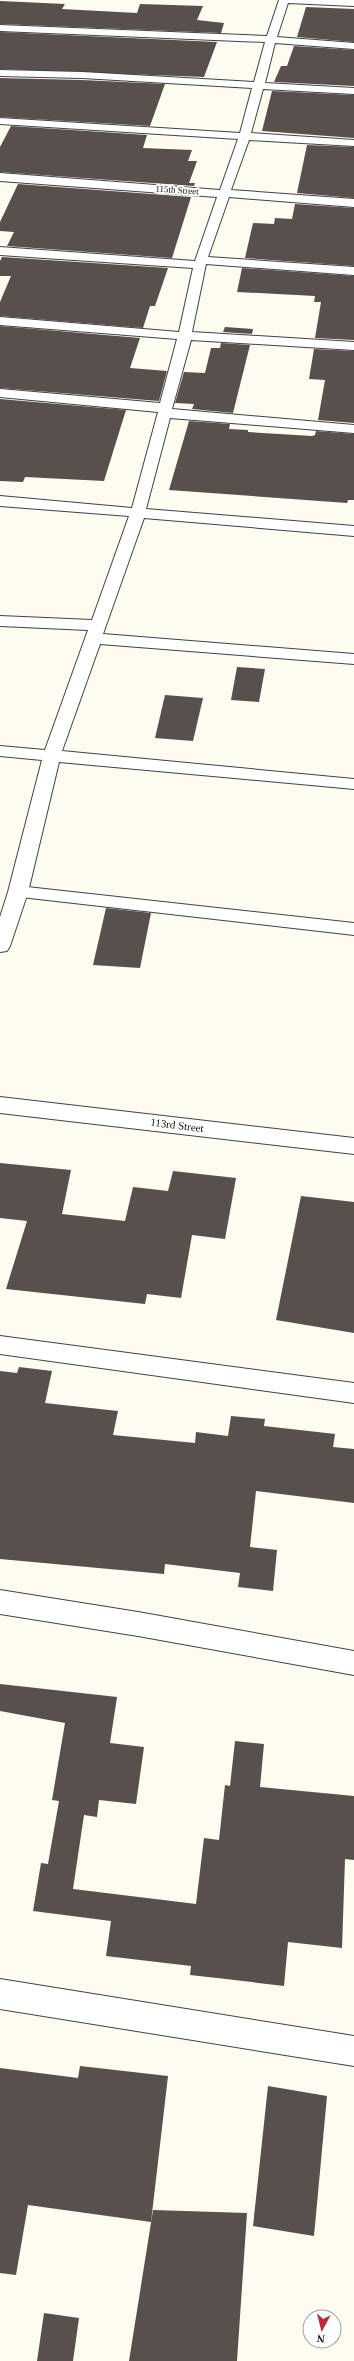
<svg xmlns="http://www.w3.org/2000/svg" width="354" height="2361" font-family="Georgia,serif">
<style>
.building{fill:#57504c}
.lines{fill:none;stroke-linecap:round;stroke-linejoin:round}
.lane-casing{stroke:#424242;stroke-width:2}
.street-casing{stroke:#424242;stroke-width:2}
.lane{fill:#fff;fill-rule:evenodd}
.street{fill:#fff;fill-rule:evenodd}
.labels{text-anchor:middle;stroke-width:4;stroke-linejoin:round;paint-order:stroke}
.far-street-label{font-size:9px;fill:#0f0f0f;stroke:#fff}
.street-label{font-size:11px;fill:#0f0f0f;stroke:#fff}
</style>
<rect width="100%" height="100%" fill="#fefbf1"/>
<path class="building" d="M0,1L65,4L62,9L137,13L140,4L203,6L197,20L224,23L221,33L0,24Z
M306,7L354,9V42L297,37Z
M0,32L217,42L204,77L0,69Z
M294,46L354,50V86L274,82L281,66H287Z
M0,78L82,80L165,84L150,126L0,117Z
M272,91L354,95V138L262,131Z
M11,126L147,135L143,148L192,150L188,161H197L189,183H195L194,186L0,172V147Z
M307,145L354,147V198L297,193Z
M18,184L191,197L172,258L7,246L14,232L0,231V222Z
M295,204L354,208V266L245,258L253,223L274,224L275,218L292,219Z
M2,257L168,268L155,306H150L143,328L0,316V302L11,276H0V261Z
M242,268L354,276V340L315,338L321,302H314L315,296L237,292Z
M0,326L140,338L130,368L167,371L159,401L0,388Z
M225,327L253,329L252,334L223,332Z
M221,343L250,345L233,413L192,409L194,404L175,403L184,372L205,373L211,348H220Z
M314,349L354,351V423L318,420L325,380L309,379Z
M0,399L126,410L104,481L25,477L23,482L0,481Z
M189,421L230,424L229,429L248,430V432L312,436L315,435L316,431L354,434V500H348L347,503L169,490Z
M237,667L265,669L259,702L231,700Z
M165,695L203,698L193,741L155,738Z
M106,908L151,913L140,968L93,965Z
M0,1163L71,1170L62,1214L125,1221L133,1187L168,1191L173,1171L236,1178L225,1239L192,1235L181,1298L147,1294L145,1304L6,1289L27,1221L0,1218Z
M301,1196L354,1202V1333L276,1320Z
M19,1367L52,1371L45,1403L118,1411L113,1435L195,1443L196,1432L228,1436L231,1416L265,1419L264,1426L335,1434L333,1447L354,1449V1503L256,1491L250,1547L277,1550L273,1591L238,1587L240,1573L165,1564L164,1574L0,1559V1371L17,1373Z
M0,1684L117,1697L110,1743L144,1747L136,1804L99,1800L97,1817L84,1815L73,1889L196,1904L204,1838L219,1840L225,1785L230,1786L235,1741L264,1744L260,1787L354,1796V1860L345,1859L342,1948L288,1942L284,1986L226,1979L190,1975L191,1966L106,1956L111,1921L33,1911L41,1863L48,1864L59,1801L52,1800L65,1723L0,1711Z
M80,2066L168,2076L151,2222L28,2205L16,2275L0,2273V2068L78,2078Z
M268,2086L327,2096L314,2236L253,2226Z
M153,2210L247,2213L237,2361H129Z
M44,2313L79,2318L73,2361H37Z"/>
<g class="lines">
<g class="lane-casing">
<path id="lane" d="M18,886L354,923V935L12,896L9,892L12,888Z"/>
</g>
<g class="street-casing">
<path id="street" d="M279,0H354V6L288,3L277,37L354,43V49L275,43L265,83L354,88V94L263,89L251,133L354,140V146L249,140L231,190L354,199V207L229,197L208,257L354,267V275L206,264L192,332L354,342V350L191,340L172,409L354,425V433L170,418L146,509L354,526V536L144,518L103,634L354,654V664L100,644L62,751L354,779V789L59,762L28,892L10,946L7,951L0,952V917L8,892L42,760L0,756V746L45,750L88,630L0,626V616L92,620L129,516L0,506V496L132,508L158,412L0,397V389L160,403L177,339L0,325V317L179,332L193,268L0,255V247L195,261L217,197L0,181V173L220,190L238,139L0,124V118L240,133L252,88L82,78L0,76V70L82,72L254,82L265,42L0,31V25L267,36Z
M0,1097L354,1138V1154L0,1113Z
M0,1336L354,1383V1403L0,1354Z
M0,1590L138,1612L354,1651V1675L138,1636L0,1614Z
M0,1979L354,2036V2066L0,2009Z"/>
</g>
<use href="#lane" class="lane"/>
<use href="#street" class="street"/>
</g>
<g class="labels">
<g class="far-street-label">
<text transform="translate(177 190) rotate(4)" y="3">115th Street</text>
</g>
<g class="street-label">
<text transform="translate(177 1125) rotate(7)" y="4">113rd Street</text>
</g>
</g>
<g transform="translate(322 2329) rotate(187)"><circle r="19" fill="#ffffff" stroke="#9f9f9f"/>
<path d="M0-3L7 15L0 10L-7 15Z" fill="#b92c38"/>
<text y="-6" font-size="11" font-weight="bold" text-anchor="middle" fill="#0f0f0f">N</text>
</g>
</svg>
